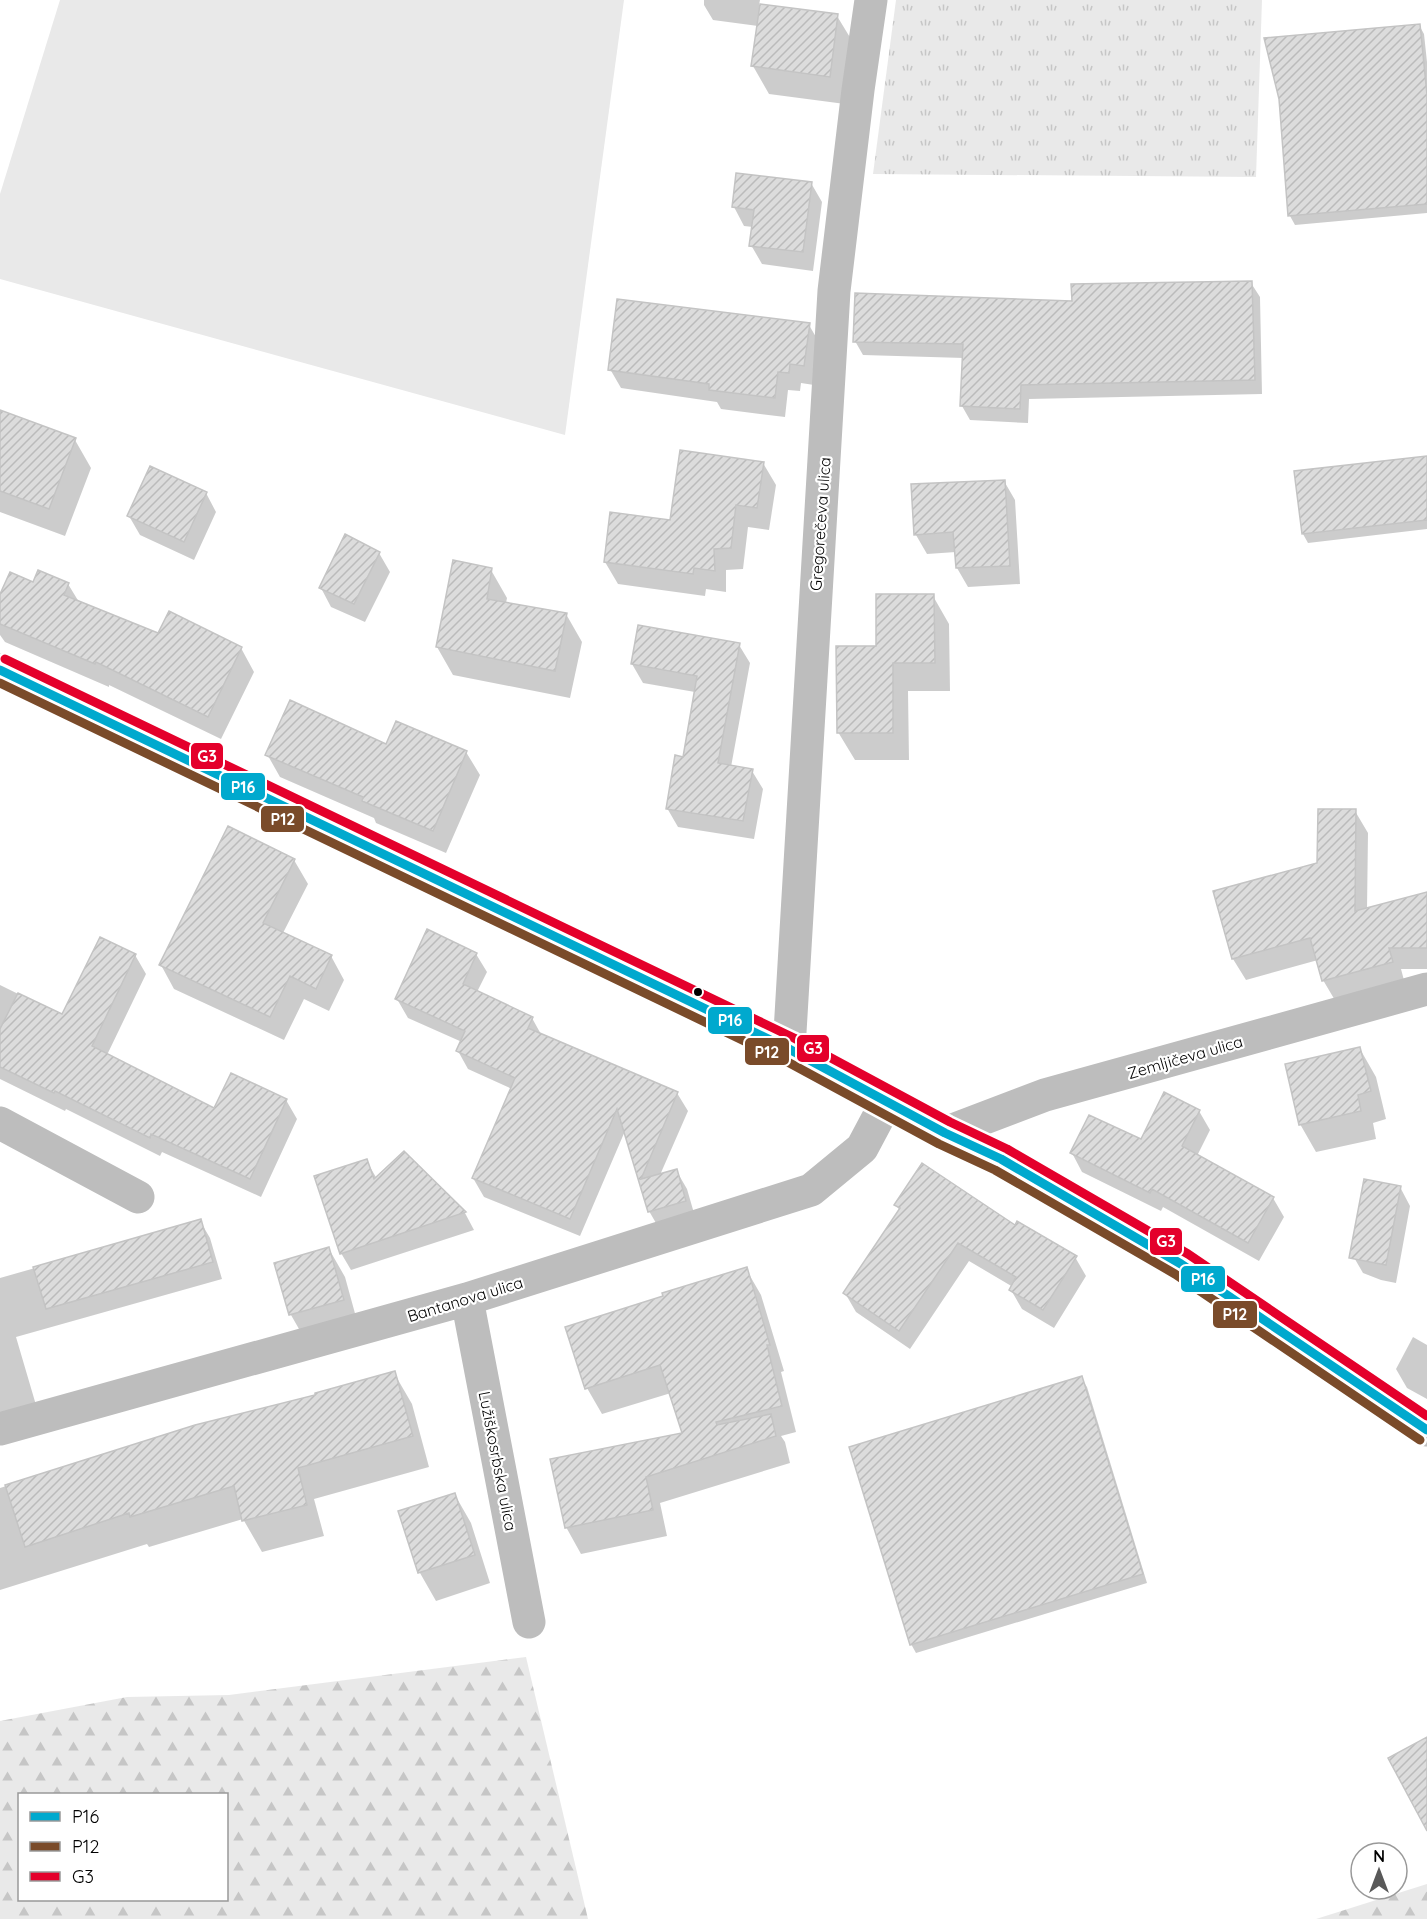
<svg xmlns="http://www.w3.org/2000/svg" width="1427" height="1919" font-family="Quicksand,sans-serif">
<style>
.grass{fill:url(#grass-tufts)}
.forest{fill:url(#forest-firs);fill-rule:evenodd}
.green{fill:#e9e9e9}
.shadow{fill:#0003}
.building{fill:url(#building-hatch);stroke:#c4c4c4;stroke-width:1.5}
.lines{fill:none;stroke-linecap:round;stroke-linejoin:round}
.street{stroke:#bdbdbd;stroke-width:33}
.secondary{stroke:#c0c0c0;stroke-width:33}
.bus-1-casing{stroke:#fff;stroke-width:14}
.bus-2-casing{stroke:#fff;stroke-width:14}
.bus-3-casing{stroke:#fff;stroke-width:14}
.bus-1{stroke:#00a9ce;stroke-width:9}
.bus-2{stroke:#7a4b2a;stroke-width:9}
.bus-3{stroke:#e4002b;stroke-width:9}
.bus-dot{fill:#000;stroke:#fff;stroke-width:2}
.labels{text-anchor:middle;stroke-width:4.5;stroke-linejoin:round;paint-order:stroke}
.street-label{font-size:16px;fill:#000;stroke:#fff}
.line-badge{stroke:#fff;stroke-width:2}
.badge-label{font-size:16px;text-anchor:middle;font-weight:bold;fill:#fff}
</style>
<defs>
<pattern id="grass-tufts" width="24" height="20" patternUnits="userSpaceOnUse" patternTransform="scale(1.5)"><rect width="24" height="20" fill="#e9e9e9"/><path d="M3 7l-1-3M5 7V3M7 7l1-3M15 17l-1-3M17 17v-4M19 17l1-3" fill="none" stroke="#c6c6c6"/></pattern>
<pattern id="forest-firs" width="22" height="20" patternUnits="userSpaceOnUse" patternTransform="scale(1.5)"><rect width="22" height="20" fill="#e9e9e9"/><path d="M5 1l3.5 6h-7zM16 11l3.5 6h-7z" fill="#c6c6c6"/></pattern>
<pattern id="building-hatch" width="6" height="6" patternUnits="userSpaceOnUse" patternTransform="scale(1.5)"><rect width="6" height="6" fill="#dcdcdc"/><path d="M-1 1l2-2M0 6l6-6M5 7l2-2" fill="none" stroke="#bbb"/></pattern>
</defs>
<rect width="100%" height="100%" fill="#fff"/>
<path class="grass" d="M896,0H1262L1256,177L873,174Z"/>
<path class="forest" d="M526,1657L588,1919H0V1721L127,1697L229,1695ZM20,1794H226V1900H20Z
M1427,1884V1919H1316Z"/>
<path class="green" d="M60,0H624L565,435L0,279V194Z"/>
<path class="shadow" d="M704,0H760L759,5L837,16L854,44L845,104L769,94L753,66L758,26L713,20L704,5Z
M1419,25L1424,34L1427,62V213L1295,225L1290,216L1281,99Z
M811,183L822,202L813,271L762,264L751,245L753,227L744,226L734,207Z
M1251,283L1260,297L1262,394L1029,399L1028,423L970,420L962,406L964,358L863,355L855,341L1073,303Z
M809,325L820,344L814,385L801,383L800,391L788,390L785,417L721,409L717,402L621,388L610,369Z
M0,412L75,440L91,468L65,536L0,512Z
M1427,457V529L1308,543L1303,534L1295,472Z
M763,463L776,485L769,530L748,527L743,569L726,570V592L706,589L705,596L618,584L605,562Z
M1004,481L1015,500L1020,584L968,587L957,568L956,552L927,554L916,535Z
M206,493L216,512L194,560L140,535L129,516Z
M379,553L390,572L365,622L331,607L321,588Z
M491,570L507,598L506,603L566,614L582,642L570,698L453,675L437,647Z
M34,584H68L79,602L159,635L241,648L254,672L221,739L109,685V687L5,642L0,635V598Z
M933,596L949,624L950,691H908L909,760H855L838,732L878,648Z
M739,645L750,663L731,767L752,771L763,789L754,839L678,827L667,808L684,758L695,692L643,683L632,664Z
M387,746L466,752L480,775L446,853L376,823L374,818L280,777L267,754Z
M1355,811L1368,833L1367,910L1427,897V969H1401L1405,984L1336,1002L1323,980L1318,960L1246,980L1233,959L1318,864Z
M294,860L308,884L283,933L331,956L344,980L329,1011L304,999L284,1040L174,989L161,965Z
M476,954L487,972L477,992L532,1018L542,1036L677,1093L688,1111L660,1175L676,1170L687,1189L696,1220L660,1230L649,1211L625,1131L580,1236L484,1197L473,1178L512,1089L468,1069L458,1051L462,1042L408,1018L397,999Z
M135,955L146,974L107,1055L215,1110L286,1100L297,1119L261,1197L162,1152L160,1156L66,1109L65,1111L0,1079V985L63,1016Z
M1360,1049L1376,1077L1386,1119L1373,1123L1376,1139L1316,1152L1300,1124Z
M1199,1111L1210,1130L1197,1156L1273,1198L1284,1217L1259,1261L1163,1207L1161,1211L1082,1172L1072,1153L1141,1141Z
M404,1153L465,1213L474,1230L351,1270L341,1253L366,1160L377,1179Z
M1400,1187L1410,1206L1396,1283L1381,1280L1363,1273L1352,1254Z
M896,1205L1075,1257L1086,1276L1054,1328L1022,1309L1011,1290L1013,1287L969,1261L910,1349L856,1312L845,1293L900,1211Z
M200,1221L210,1238L222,1279L16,1337L36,1405L0,1415V1278Z
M329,1249L345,1277L359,1328L307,1343L291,1315L276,1264Z
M746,1269L761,1295L784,1371L781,1372L796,1432L781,1436L785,1442L790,1463L660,1503L667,1536L581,1554L566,1527L684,1434L671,1393L602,1414L587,1388Z
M1413,1337L1427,1345V1399L1407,1388L1396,1369Z
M394,1373L412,1404L429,1467L314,1499L324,1536L262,1552L243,1519L149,1547L147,1544L0,1590V1488L195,1426L317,1396Z
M1081,1378L1087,1387L1147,1583L916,1653L911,1644Z
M455,1495L471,1523L490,1583L436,1601L420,1573L400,1512Z"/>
<path class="building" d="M760,4L838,14L830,77L751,66Z
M1420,24L1427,95V204L1288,216L1279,99L1264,38Z
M736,173L812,182L803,252L749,246L754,210L732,207Z
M1252,281L1255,380L1021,385L1020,409L960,406L963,344L853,342L855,293L1072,301L1071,284Z
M617,299L810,323L804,366L790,364L789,373L778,372L775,398L709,390V384L608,370Z
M0,410L76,438L49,509L0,491Z
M680,450L764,462L757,508L736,505L731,548L714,549L715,571L694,568L693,574L604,562L610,512L670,520Z
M1427,456V520L1302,534L1294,471Z
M150,466L207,492L184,542L127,516Z
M1005,480L1010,566L956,568L953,532L914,535L911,484Z
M345,534L380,552L354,604L319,588Z
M453,560L492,568L487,599L567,613L555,671L436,647Z
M38,570L69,583L64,595L158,633L169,611L242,647L208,717L96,662L95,664L0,624V594L10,572L33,582Z
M876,594H934L935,663H893V733H837L836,646H876Z
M638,625L740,643L718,763L753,769L743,821L666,809L675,755L683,757L697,676L631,664Z
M290,700L386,744L396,721L467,751L433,831L362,801L363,797L265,755Z
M1318,809H1356L1355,911L1427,892V948H1389L1393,962L1322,981L1310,938L1232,959L1213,891L1317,863Z
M228,826L295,859L263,923L332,955L316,989L290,976L270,1017L159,965Z
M427,929L477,953L463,984L533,1017L528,1028L678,1092L641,1179L677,1169L686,1201L648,1212L617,1109L570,1219L472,1178L515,1078L456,1051L465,1031L395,999Z
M100,937L136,954L92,1046L214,1108L231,1073L287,1099L250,1179L151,1134L150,1138L55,1091L54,1093L0,1067V1029L18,993L62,1014Z
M1360,1047L1371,1091L1358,1095L1361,1111L1299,1125L1285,1064Z
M1164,1092L1200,1110L1182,1146L1274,1197L1248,1243L1152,1189L1150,1193L1070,1153L1089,1115L1141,1139Z
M404,1151L466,1212L340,1254L314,1176L367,1159L374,1179Z
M922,1163L1015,1225L1017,1221L1077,1256L1043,1310L1009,1290L1016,1277L958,1243L899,1331L843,1293L900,1208L894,1205Z
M1364,1179L1401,1186L1386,1265L1349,1258Z
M201,1219L213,1262L46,1309L33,1267Z
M329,1247L344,1300L289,1315L274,1263Z
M747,1267L770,1345H767L782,1406L716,1422L717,1425L771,1414L776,1436L646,1477L653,1510L565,1528L550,1459L682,1433L660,1365L585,1389L565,1327L663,1296L662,1293Z
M395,1371L413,1436L298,1468L307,1505L242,1521L234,1486L130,1517L129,1513L25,1547L5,1485L195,1425L315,1395V1393Z
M1082,1376L1143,1574L910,1645L849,1447Z
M455,1493L475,1555L418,1573L398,1511Z
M1427,1737V1831L1388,1758Z"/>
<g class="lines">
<path class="street" d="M789,1049L834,291L858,90L871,0
M0,1123L138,1197
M945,1133L1045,1095L1427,989
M467,1299L529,1622
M0,1429L467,1299L811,1190L862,1148L887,1101"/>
<path class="secondary" d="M0,670L143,740L789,1049L945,1133L1001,1159L1181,1264L1427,1430"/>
<g class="bus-1-casing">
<path id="bus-1" d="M0,670L789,1049L945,1133L1001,1159L1181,1264L1427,1430"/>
</g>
<g class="bus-2-casing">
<path id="bus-2" d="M0,683L784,1060L939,1144L995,1170L1175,1274L1420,1440"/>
</g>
<g class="bus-3-casing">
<path id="bus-3" d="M5,659L794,1038L950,1122L1007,1149L1188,1254L1427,1416"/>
</g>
<use href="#bus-1" class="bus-1"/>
<use href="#bus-2" class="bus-2"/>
<use href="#bus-3" class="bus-3"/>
</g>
<circle class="bus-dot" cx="698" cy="992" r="5"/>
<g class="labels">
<g class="street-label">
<text transform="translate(820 524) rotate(-86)" y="6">Gregorečeva ulica</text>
<text transform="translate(1185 1057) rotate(-16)" y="6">Zemljičeva ulica</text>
<text transform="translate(465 1299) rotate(-17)" y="6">Bantanova ulica</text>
<text transform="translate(498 1461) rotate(79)" y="6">Lužiškosrbska ulica</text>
</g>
</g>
<g class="line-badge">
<rect x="190" y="742" width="34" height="28" rx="6" fill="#e4002b"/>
<rect x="220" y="772" width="46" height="29" rx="6" fill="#00a9ce"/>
<rect x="260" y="805" width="45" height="28" rx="6" fill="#7a4b2a"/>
<rect x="707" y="1006" width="46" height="29" rx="6" fill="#00a9ce"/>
<rect x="796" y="1034" width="34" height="29" rx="6" fill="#e4002b"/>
<rect x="744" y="1037" width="46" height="29" rx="6" fill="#7a4b2a"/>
<rect x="1149" y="1227" width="34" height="29" rx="6" fill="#e4002b"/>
<rect x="1180" y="1265" width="46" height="28" rx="6" fill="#00a9ce"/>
<rect x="1212" y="1300" width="46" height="29" rx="6" fill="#7a4b2a"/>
</g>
<g class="badge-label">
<text x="207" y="762">G3</text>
<text x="243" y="793">P16</text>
<text x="283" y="825">P12</text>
<text x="730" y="1026">P16</text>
<text x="813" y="1054">G3</text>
<text x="767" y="1058">P12</text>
<text x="1166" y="1247">G3</text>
<text x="1203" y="1285">P16</text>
<text x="1235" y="1320">P12</text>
</g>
<rect x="18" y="1793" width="210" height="108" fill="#ffffff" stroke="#999999" stroke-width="1.5"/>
<rect x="30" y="1812" width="30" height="9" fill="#00a9ce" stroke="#999999" stroke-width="1.5"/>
<text x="72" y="1823" font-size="18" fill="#000000">P16</text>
<rect x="30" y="1842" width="30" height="9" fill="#7a4b2a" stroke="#999999" stroke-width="1.5"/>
<text x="72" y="1853" font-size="18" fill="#000000">P12</text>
<rect x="30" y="1872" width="30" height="9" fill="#e4002b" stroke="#999999" stroke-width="1.5"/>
<text x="72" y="1883" font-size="18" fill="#000000">G3</text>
<g transform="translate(1379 1871)"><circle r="28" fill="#ffffff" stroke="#999999" stroke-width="1.5"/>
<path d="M0-4.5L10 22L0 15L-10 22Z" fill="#595959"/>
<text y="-9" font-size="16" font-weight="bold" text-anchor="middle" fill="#000000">N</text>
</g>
</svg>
